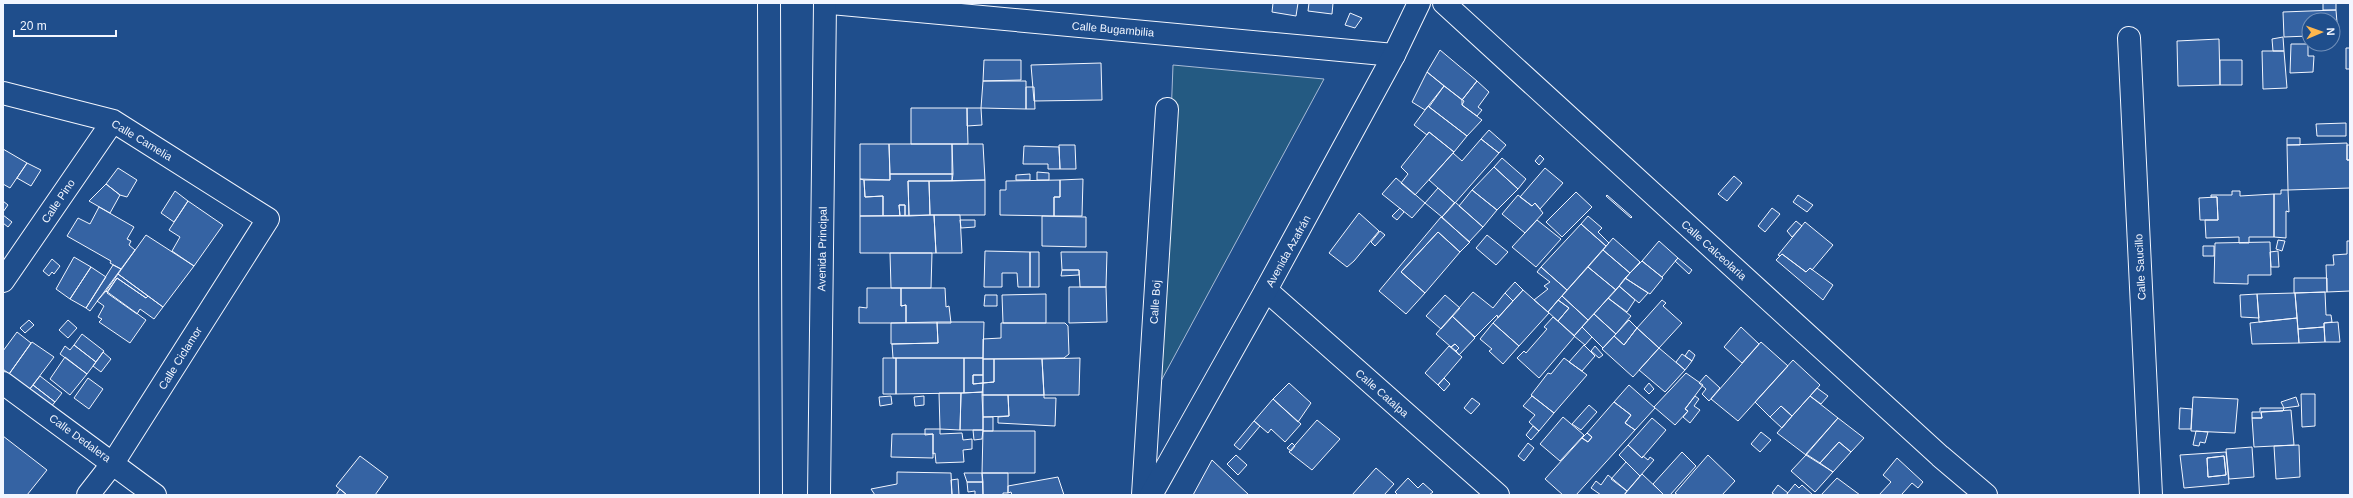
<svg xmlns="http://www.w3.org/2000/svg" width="2353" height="498" font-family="Arial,sans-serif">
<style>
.green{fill:#245a82;stroke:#a8bbd7}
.building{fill:#3563a3;stroke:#f2f6ff;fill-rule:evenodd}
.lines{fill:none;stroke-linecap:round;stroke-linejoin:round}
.minor-casing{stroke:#f2f6ff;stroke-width:24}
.tertiary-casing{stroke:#f2f6ff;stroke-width:24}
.minor{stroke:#1f4e8c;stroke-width:22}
.tertiary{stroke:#1f4e8c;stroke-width:22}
.labels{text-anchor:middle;stroke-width:3;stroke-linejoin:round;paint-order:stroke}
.street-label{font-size:11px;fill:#f2f6ff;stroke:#1f4e8c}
</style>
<rect width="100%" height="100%" fill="#1f4e8c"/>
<path class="green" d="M1173,65L1324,79L1161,381Z"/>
<path class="building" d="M1273,3H1298L1296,16L1272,12Z
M1309,3H1333L1332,14L1308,11Z
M2323,3H2336V10H2323Z
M2336,10L2338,35H2333V20H2309V36L2284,37L2283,12Z
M1350,13L1362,18L1355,28L1345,25Z
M2283,37L2284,51H2273L2272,39Z
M2219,39L2220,85L2178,86L2177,41Z
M2291,44H2308V56H2314L2313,72L2290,73Z
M2346,48H2350V69H2346Z
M1440,50L1477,81L1462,100L1427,72Z
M2262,51H2284L2287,88L2263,89Z
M984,60H1021V80L983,81Z
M2220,60H2242V85H2220Z
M1101,63L1102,100L1034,101L1031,65Z
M1427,72L1444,86L1425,110L1412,102Z
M983,81H1026V109L981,108Z
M1477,81L1489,92L1478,107L1482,110L1477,116L1462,105V100Z
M1444,86L1464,101L1462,105L1482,120L1467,136L1429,107Z
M1026,87H1034L1035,109H1026Z
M1428,106L1467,136L1454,152L1429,132L1427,135L1414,125Z
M911,108H967L968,144H911Z
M967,108H981L982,125L967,126Z
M2346,123V136H2317L2316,124Z
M1489,130L1506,145L1499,153L1481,139Z
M1429,132L1454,152L1415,195L1401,183L1408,174L1401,167Z
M2287,138H2300V145H2287Z
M1481,139L1499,153L1455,203L1429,180L1453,153L1462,161Z
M2347,143V160H2350V188L2288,190L2287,145Z
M860,144H889L890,180L860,179Z
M889,144H952L953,174H890Z
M952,144H983L985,180L952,181Z
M1059,145H1075L1076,169H1060Z
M2347,145H2350V160H2347Z
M1024,146L1059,147L1060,169H1048V164H1023Z
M3,149L27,163L10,188L3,184Z
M1540,155L1544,159L1539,165L1535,161Z
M1502,158L1526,179L1518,189L1494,167Z
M27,163L41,170L31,186L17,178Z
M1494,167L1518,189L1497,210L1472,190Z
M118,168L137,180L127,197L120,195L106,184Z
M1545,168L1563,183L1540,209L1535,203L1532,206L1520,197Z
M1037,172L1049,173V180H1037Z
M890,174H953L952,181H908L909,216H905V205H899L900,216H883V196L865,197L864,180H890Z
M1030,174V180H1016V175Z
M1734,176L1742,183L1727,201L1718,194Z
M1396,178L1425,203L1412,218L1382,194Z
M860,179L864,180L865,197L883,196V216H860Z
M1083,179L1082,216H1054V197H1060V180Z
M985,180V215H930L929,181Z
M1060,180V197H1054V216L1000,215V190H1006V181Z
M908,181H929L930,215L909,216Z
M106,184L120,195L110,213L89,201Z
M1438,188L1455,203L1442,217L1425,203Z
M1472,190L1497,210L1483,227L1459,206Z
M2281,190H2288L2289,212L2286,211V238L2274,237V194H2281Z
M175,191L188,201L174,222L161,213Z
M2232,191H2240V196L2274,194V237H2249V243H2239V237L2206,238L2205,220H2218L2217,197H2211V195H2232Z
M1576,192L1592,207L1562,237L1546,222Z
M1518,195L1532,206L1535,203L1543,213L1525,233L1502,214Z
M1607,195L1632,217L1631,218L1606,196Z
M1798,195L1813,205L1807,212L1793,202Z
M2217,197L2218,220H2200L2199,198Z
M3,201L8,205L3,212Z
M188,201L223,225L194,266L172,251L180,237L169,230Z
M1455,202L1483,227L1469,242L1442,217Z
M899,205H905V216H900Z
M99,207L134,227L127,239L131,241L129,245L135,250L121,269L110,263L111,261L67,236L78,218L90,224Z
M1400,208L1404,212L1397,220L1392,216Z
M1772,208L1780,214L1765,232L1758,226Z
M1359,213L1379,231L1354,261L1347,267L1329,253Z
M3,215L12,222L8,227L3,223Z
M934,215L936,253H860V216Z
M934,215H960L962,253H936Z
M1042,216L1086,217V247L1042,246Z
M1588,216L1602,228L1598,232L1609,243L1606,246L1581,224Z
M1441,217L1470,242L1460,252L1438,232L1401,272L1425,293L1406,314L1379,291Z
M960,220H975V227L961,228Z
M1537,220L1561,239L1536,267L1512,247Z
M1796,221L1802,226L1792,237L1787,231Z
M1805,222L1833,245L1812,270L1810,268L1806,272L1782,254L1780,256L1778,255Z
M1581,224L1606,246L1567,290L1541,267Z
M1380,231L1385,235L1375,246L1371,242Z
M1438,232L1460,252L1425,293L1401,272Z
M146,235L194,266L163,307L118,274Z
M1487,235L1508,252L1496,265L1476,248Z
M1613,238L1640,262L1630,273L1603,250Z
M2278,240L2285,241L2282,251L2276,249Z
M1659,241L1678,258L1662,277L1642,261Z
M2347,241H2350V291L2327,292L2326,265H2334L2333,255L2347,254Z
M2270,242L2271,275H2248V284L2214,283L2215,243Z
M2203,246H2214V256H2203Z
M1603,250L1630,273L1616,290L1588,267Z
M985,251L1030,252V287H1018L1017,273H1002V287H984Z
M2278,251L2279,267H2271L2270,252Z
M1030,252H1039V287H1030Z
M1061,252H1107L1106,287H1080L1079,270H1062Z
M890,253H932L931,288H891Z
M1782,254L1806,272L1810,268L1833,285L1823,300L1776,260Z
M74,257L91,267L70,299L56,289Z
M1678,258L1692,270L1689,274L1675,261Z
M52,259L60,266L54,274L52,272L49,276L43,271Z
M1642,261L1663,278L1650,294L1625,278Z
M113,265L121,269L90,311L86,308Z
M91,267L106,277L86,308L70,299Z
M1541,267L1567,290L1548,312L1534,300L1548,289L1544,286L1550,282L1537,272Z
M1588,267L1616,290L1588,320L1562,296Z
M1062,270H1079V275L1061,276Z
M118,274L148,296L146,298L117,278L107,292L106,291Z
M117,278L146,298L148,296L163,307L154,319L140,309L137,314L107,293Z
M1625,278L1648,293L1639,303L1619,286Z
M2294,278H2327V292L2294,293Z
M1515,282L1523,290L1513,301L1505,293Z
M1619,286L1635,300L1627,312L1608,298Z
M1069,287H1106L1107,322L1069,323Z
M867,288H901V306L906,305V323H859V307L867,308Z
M901,288H945L946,307L949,306L951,323H906V305L901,306Z
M1523,290L1549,313L1519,346L1493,323Z
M106,291L146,320L130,343L99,322L102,319L98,317L104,306L97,301Z
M1473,292L1493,308L1505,293L1513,301L1498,318L1497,315L1475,337L1452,316Z
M2325,292L2326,315H2331L2332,322L2324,323V327L2298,329L2295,293Z
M2295,293L2297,318L2259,322L2257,294Z
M1046,294V323H1003L1002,295Z
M2257,294L2259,318L2241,317L2240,295Z
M985,295H997V306H984Z
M1445,295L1460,308L1441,329L1426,316Z
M1562,296L1588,320L1574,336L1558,321L1569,308L1558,300Z
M1608,298L1631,316L1616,334L1594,314Z
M1558,300L1569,308L1558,321L1548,312Z
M1662,300L1666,303L1663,306L1682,323L1659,348L1637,328Z
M1594,314L1616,334L1603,348L1582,327Z
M1452,316L1475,338L1459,355L1456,351L1459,348L1455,344L1451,347L1436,334Z
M1553,317L1575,336L1539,378L1517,358L1524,351L1526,353L1547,329L1544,327Z
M2297,318L2299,343L2252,344L2250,323Z
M29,320L34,325L25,333L20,328Z
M68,320L77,328L68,338L59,330Z
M1629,320L1637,328L1624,345L1614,336Z
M937,322L938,343L891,344V323Z
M937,322H984L983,358H893L892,344L938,343Z
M2338,322L2340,342H2325L2324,323Z
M1001,323H1065L1068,326L1069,354L1064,358L983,359V339L1001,338Z
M1493,323L1519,346L1503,364L1489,351L1492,349L1480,339Z
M1582,327L1592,337L1585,345L1574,336Z
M1741,327L1759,344L1742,363L1724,347Z
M2324,327L2325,342L2299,343L2298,329Z
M1637,328L1659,348L1633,377L1602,349L1614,336L1624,345Z
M17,332L31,343L9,374L3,369V351Z
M82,334L104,351L96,362L74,345Z
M32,342L54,357L29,390L7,377Z
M1761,342L1788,366L1738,421L1711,399Z
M1455,344L1459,348L1456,351L1451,347Z
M74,345L96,362L87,374L60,354L65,346L70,350Z
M1584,345L1595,356L1582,371L1569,362Z
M1449,346L1462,357L1438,385L1425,373Z
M1595,346L1603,355L1599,358L1591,351Z
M1659,348L1685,370L1665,392L1639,370Z
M1689,350L1695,355L1692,361L1685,356Z
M103,352L111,359L101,372L93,366Z
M1682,354L1692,361L1685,370L1676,362Z
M65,357L87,374L70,395L50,379Z
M883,358H896V394H883Z
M896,358H964V393L896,394Z
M964,358H983V375H973V384L983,383V392L964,393Z
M1080,358L1079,395H1044L1042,359Z
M1564,358L1587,375L1554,413L1531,395L1548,373L1551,374Z
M983,359H994V382L983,383Z
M994,359H1042L1044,395H982L983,383L994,382Z
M1793,360L1820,385L1792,416L1781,406L1770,417L1755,402Z
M1686,373L1703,385L1685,409L1688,411L1675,425L1654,407Z
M973,375H983V383L973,384Z
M1706,375L1720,388L1709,401L1702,394L1706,389L1699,383Z
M40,376L62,393L55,402L33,385Z
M88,378L103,389L89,409L74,398Z
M1444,378L1450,384L1444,391L1438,385Z
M1289,383L1311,403L1298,422L1273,399Z
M1649,383L1654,389L1649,394L1644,389Z
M33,385L55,402L49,409L29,390Z
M1629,385L1655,408L1635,430L1625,423L1631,415L1614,402Z
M1817,388L1828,396L1821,404L1810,396Z
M983,392V430H960L961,393Z
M939,393H961L960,430L940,429Z
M2301,394H2315V426L2302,427Z
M982,395H1008L1009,416L983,417Z
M1008,395H1044V398H1056L1055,426L998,423V417L1009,416Z
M891,396L892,404L880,406L879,397Z
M924,396V405L915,406L914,397Z
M1532,396L1554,413L1539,431L1529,422L1535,415L1523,406Z
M1695,396L1699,399L1694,406L1700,410L1690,423L1683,417L1688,411L1685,409Z
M1810,396L1838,418L1806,455L1777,433Z
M2193,397L2238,399L2235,433L2191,431Z
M2296,397L2299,406L2284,408L2281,402Z
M1472,398L1480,404L1471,414L1464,408Z
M1273,399L1301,424L1285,442L1271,429L1268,433L1254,421Z
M1614,402L1631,415L1625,423L1635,430L1576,495H1563L1545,479L1582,438L1588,442L1592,437L1587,433Z
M1589,405L1597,412L1581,430L1572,424Z
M1781,406L1792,416L1782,428L1770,417Z
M2180,408L2192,409L2191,429H2179Z
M2260,408H2284L2283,411L2261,412L2262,418H2252V412H2260Z
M2291,410L2294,445L2254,447L2252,418H2262L2261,412Z
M983,417H993V431H983Z
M1563,417L1584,435L1560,461L1540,444Z
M1652,418L1666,430L1642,458L1628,445Z
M1838,418L1864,438L1851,452L1839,442L1820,463L1806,454Z
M1317,420L1340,439L1312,470L1289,452Z
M1254,421L1260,426L1240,450L1234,445Z
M1533,426L1539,431L1531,440L1526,435Z
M925,429H940V434L962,433L963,440L972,439V449L963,450L964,462L936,463L935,453L933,454V434L925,435Z
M973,430H983L982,439L974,440Z
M983,431H1035V473H982Z
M2196,431L2208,432L2205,443L2200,442L2199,446L2193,445Z
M1761,432L1771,440L1760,452L1751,444Z
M1587,433L1592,437L1588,442L1582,438Z
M892,434H933V458L891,457Z
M3,436L47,470L27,495H3Z
M1839,442L1851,452L1833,472L1820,463Z
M1292,443L1295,446L1291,451L1287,448Z
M1528,443L1534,448L1524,461L1518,456Z
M1628,445L1642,458L1643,456L1648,460L1650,457L1654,460L1640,476L1619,455Z
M2299,445L2300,477L2276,479L2274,446Z
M2252,447L2254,477L2229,479L2226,449Z
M1682,452L1696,466L1670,495H1664L1653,484Z
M2226,452L2229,484L2184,488L2180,455ZM2224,456L2226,475L2208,477L2207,458Z
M1236,455L1247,465L1238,475L1227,464Z
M1708,455L1735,481L1722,495H1678L1675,493Z
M1806,455L1833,472L1815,492L1791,471Z
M360,456L388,477L375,495H347L336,486Z
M2224,456L2226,475L2208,477L2207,458Z
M1897,458L1923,482L1918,488L1912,483L1902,494L1904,495H1879L1891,482L1883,475Z
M1212,460L1249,495H1193Z
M1626,462L1640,476L1627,491L1611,479Z
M1376,468L1394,484L1384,495H1352Z
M897,472L951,473L952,495H875L871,489L897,484Z
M964,473H982L983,482H967Z
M982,473H1008V493H1003V495H983Z
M1642,474L1659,490L1664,495H1624Z
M1608,475L1627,491L1624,495H1601L1591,488L1596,481L1601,485Z
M1058,477L1064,495H1012L1011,492L1008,493V486Z
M1408,478L1418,488L1423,483L1433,492L1429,495H1398L1395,492Z
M1837,478L1860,495H1821Z
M958,479L959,495H952L951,480Z
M967,482H983V495H975V491L968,492Z
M1795,484L1799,488L1802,485L1813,495H1786Z
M1778,485L1788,493L1786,495H1775L1772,493Z
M340,489L347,495H336Z"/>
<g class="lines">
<g class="minor-casing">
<path id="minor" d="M831,3L1394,55
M1444,3L1940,456L1986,495
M2129,38L2151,495
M3,93L113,121L268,219L113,463L88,495
M3,281L113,121
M1266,290L1498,495
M3,383L155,495
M1143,495L1167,109"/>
</g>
<g class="tertiary-casing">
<path id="tertiary" d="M769,3L771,495
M819,495L825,3
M1151,495L1266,290L1394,55L1419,3"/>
</g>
<use href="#minor" class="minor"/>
<use href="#tertiary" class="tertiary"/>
</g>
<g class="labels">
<g class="street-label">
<text transform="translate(1113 29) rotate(5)" y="4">Calle Bugambilia</text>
<text transform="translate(142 140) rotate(31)" y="4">Calle Camelia</text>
<text transform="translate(58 201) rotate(-56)" y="4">Calle Pino</text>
<text transform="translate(822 249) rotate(-89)" y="4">Avenida Principal</text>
<text transform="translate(1714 250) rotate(42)" y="4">Calle Calceolaria</text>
<text transform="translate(1288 251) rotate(-61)" y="4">Avenida Azafrán</text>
<text transform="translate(2140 267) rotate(-93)" y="4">Calle Saucillo</text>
<text transform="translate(1155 302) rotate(-86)" y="4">Calle Boj</text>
<text transform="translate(180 358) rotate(-58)" y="4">Calle Ciclamor</text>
<text transform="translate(1382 393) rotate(41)" y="4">Calle Catalpa</text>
<text transform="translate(80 438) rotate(36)" y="4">Calle Dedalera</text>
</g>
</g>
<rect width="2353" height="498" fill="none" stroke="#f2f6ff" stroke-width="8"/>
<g transform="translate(2321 32) rotate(88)"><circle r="19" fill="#1f4e8c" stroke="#7391ba"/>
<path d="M0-3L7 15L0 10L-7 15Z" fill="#ffb74d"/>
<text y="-6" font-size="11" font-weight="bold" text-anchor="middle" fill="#f2f6ff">N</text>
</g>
<path d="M14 30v6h102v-6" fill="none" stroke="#f2f6ff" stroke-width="2"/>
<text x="20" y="30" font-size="12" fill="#f2f6ff" stroke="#1f4e8c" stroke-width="3" paint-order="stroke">20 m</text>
</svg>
